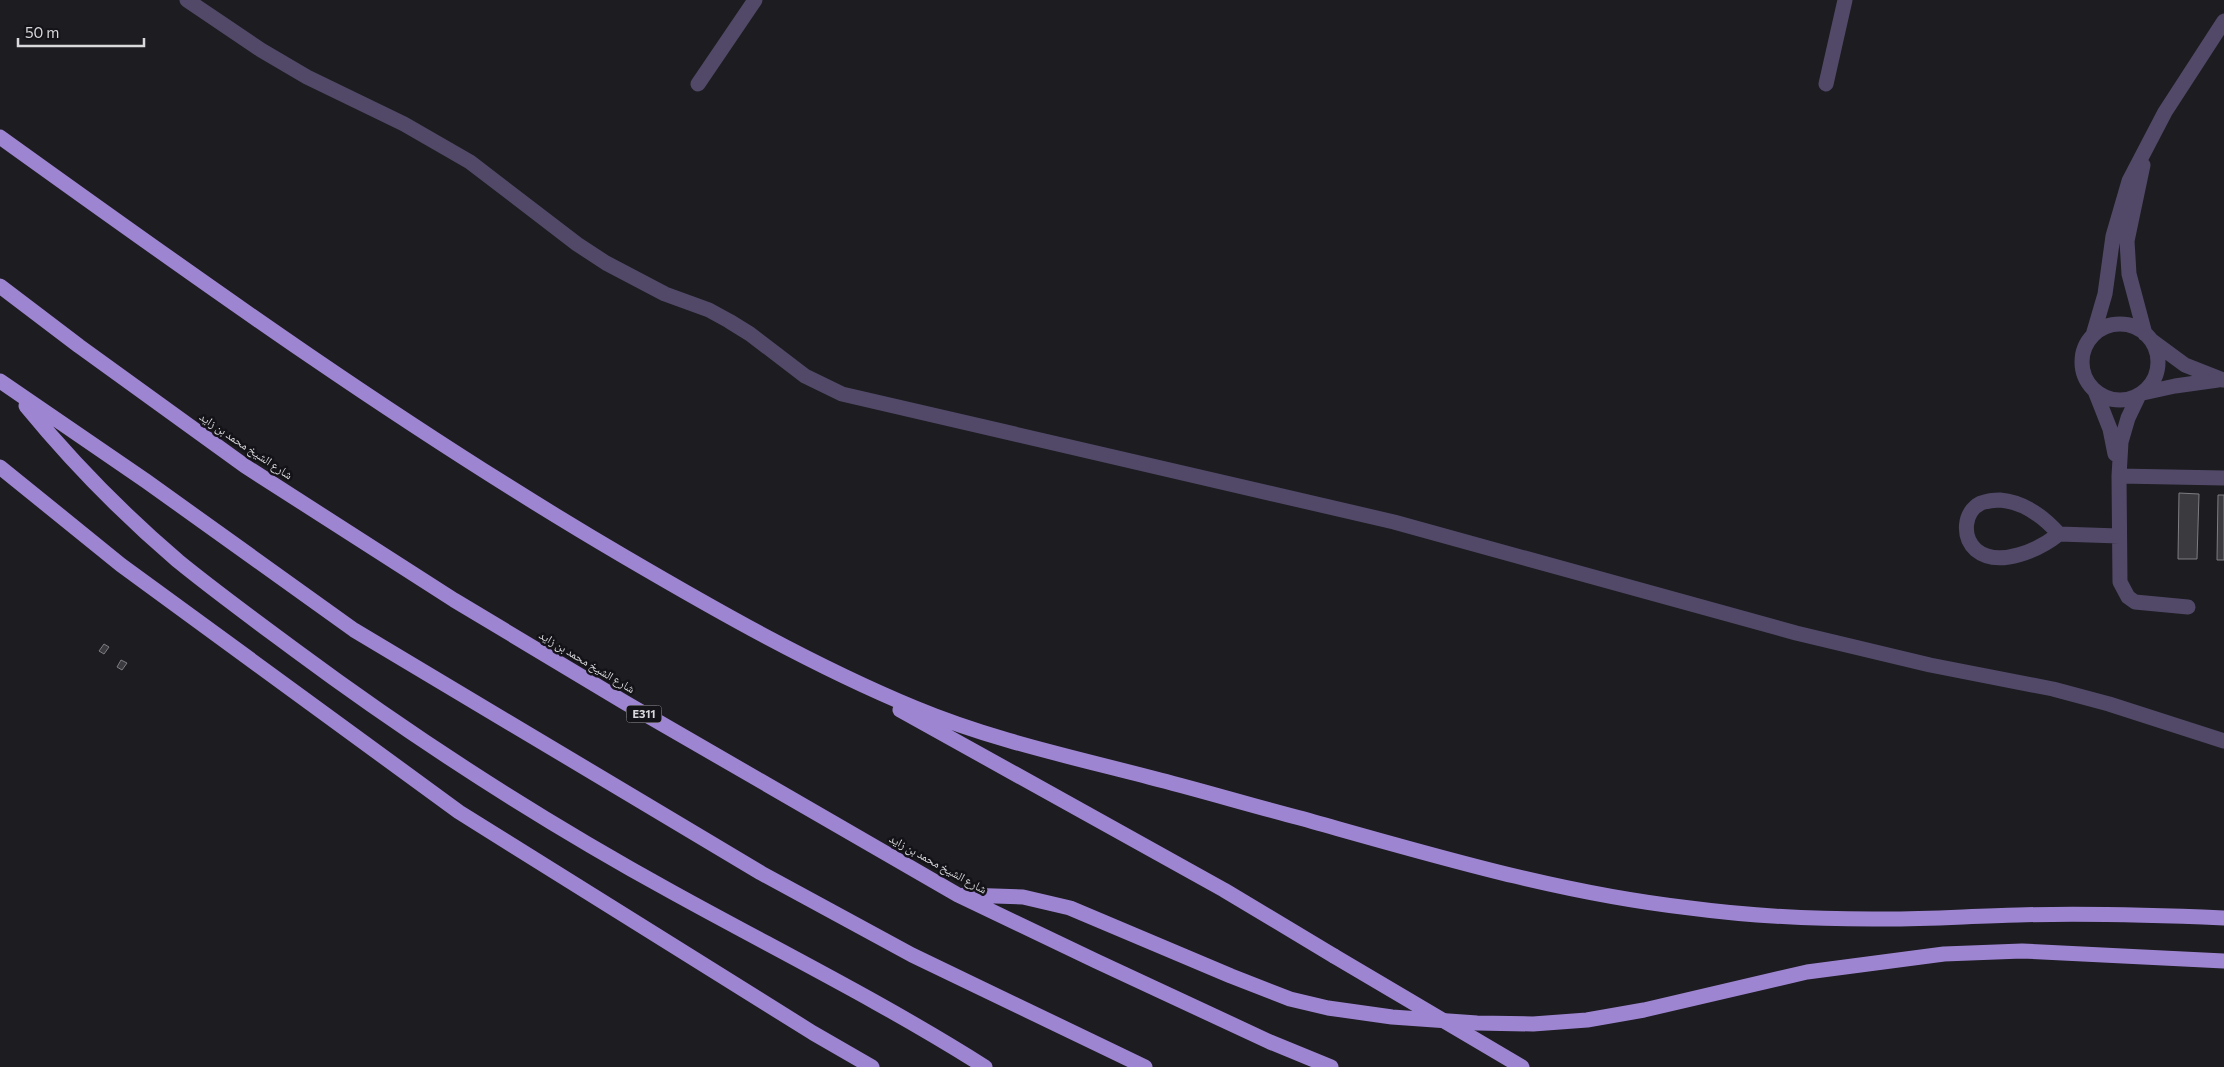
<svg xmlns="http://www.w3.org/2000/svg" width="2224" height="1067" font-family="Commissioner,'Noto Naskh Arabic',sans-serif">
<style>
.building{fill:#3b3a3f;stroke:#7e7d83}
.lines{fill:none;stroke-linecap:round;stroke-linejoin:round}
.minor{stroke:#524968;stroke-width:15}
.highway{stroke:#9e85d2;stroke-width:15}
.highway-bridge{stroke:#9e85d2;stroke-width:15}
.labels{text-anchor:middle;stroke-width:5;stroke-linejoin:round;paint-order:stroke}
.shield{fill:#141318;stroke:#9e9da0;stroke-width:1}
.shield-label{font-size:11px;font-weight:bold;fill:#d9d8db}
.street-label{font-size:12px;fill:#d9d8db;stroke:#141318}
</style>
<rect width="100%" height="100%" fill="#1d1c21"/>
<path class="building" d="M2179,493L2199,494L2197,559H2178Z
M2218,495H2224V560H2217Z
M104,644L109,647L104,654L99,651Z
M121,660L127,663L122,670L117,667Z"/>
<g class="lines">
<path class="minor" d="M187,0L261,50L307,77L404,124L470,162L577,244L606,263L665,294L709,310L729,321L750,334L805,376L842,394L1394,522L1796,633L1930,665L2053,689L2109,704L2224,741
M698,84L755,0
M1826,84L1845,0
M2143,165L2127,241L2129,274L2145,334
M2082 362a38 38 0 1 1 76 0a38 38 0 1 1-76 0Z
M2093,335L2105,294L2113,236L2129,181L2165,112L2224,21
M2151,340L2185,365L2223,380
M2095,391L2110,429L2115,454
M2143,393L2175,386L2218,380
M2139,395L2128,418L2121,442L2119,476L2120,582L2128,597L2135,602L2188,607
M2119,476L2224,478
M2000,500C2024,502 2043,516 2059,534C2040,549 1999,569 1976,550C1962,537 1963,512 1981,503C1987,501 1994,500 2000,500Z
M2059,534L2119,536"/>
<path class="highway" d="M0,137C203,283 408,430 625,557C719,612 814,666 915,708C994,741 1077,758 1160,780C1207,792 1253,806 1300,818C1429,854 1557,893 1690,908C1750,916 1811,919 1872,919C1921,920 1969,916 2018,915C2086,913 2155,915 2224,918
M0,286L79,346L245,466L454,600L624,702L958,895L1096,961L1270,1042L1331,1067
M0,381L146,481L354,630L761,873L912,955L1145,1067
M26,406C72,462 123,514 178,561C216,592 256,621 295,650C415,739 541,820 672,892C777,950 884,1003 985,1067
M0,467L121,565L459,812L813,1033L872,1067
M900,710L1224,890L1334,956
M964,895L1023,897L1070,908L1231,976L1290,999L1328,1008L1392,1017L1477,1023L1533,1024L1587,1020L1644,1010L1807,972L1944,954L2022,951L2224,961"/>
<path class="highway-bridge" d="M1334,956L1522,1067"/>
</g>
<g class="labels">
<rect class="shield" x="626.5" y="705.5" width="35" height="17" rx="4"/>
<g class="shield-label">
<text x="644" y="718">E311</text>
</g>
<g class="street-label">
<text transform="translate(246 446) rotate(34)" y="4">شارع الشيخ محمد بن زايد</text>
<text transform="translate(587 662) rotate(31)" y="4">شارع الشيخ محمد بن زايد</text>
<text transform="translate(938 864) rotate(29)" y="4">شارع الشيخ محمد بن زايد</text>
</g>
</g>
<path d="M18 38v8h126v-8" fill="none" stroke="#d9d8db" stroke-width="2.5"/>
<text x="25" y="38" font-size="15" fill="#d9d8db" stroke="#141318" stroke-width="4" paint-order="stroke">50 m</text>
</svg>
